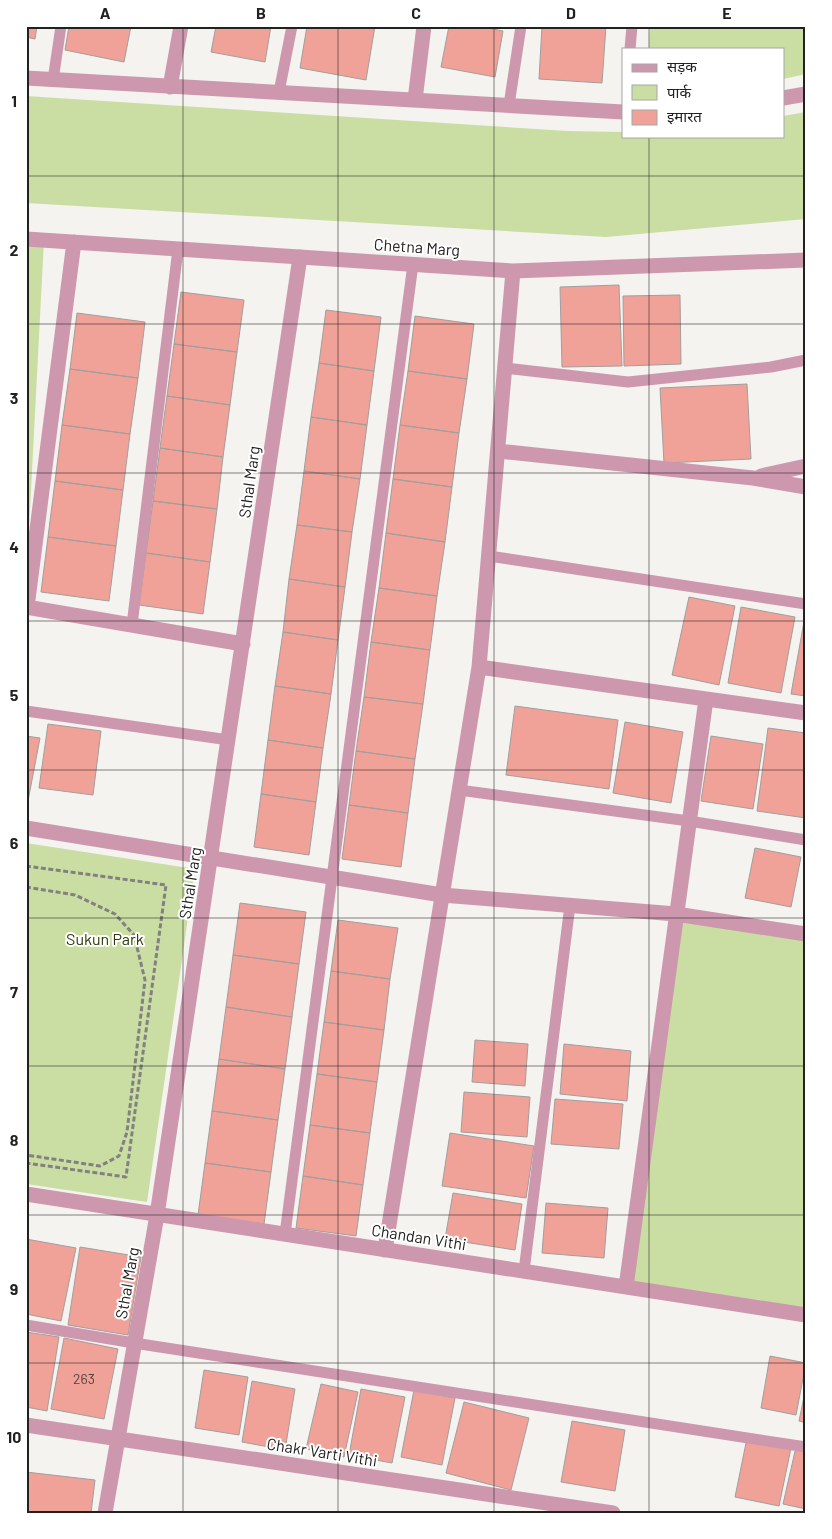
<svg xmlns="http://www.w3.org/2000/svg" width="832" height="1539" font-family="Barlow,'Noto Sans Devanagari',sans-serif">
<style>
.green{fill:#cadea3}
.building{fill:#f0a299;stroke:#a19e9d}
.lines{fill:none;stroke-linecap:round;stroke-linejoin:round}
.path{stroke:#82817f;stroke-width:3;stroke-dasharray:5 2.5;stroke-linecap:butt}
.lane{stroke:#cd98ad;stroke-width:11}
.street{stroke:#cd98ad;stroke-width:15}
.grid{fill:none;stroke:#212120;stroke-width:1;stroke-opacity:0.55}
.labels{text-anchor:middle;stroke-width:4;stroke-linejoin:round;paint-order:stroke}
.number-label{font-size:14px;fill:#55413e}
.street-label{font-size:16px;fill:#212120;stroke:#fff}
.park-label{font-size:16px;fill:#2e3b07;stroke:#fff}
.neatline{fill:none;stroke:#212120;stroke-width:2}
.grid-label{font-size:16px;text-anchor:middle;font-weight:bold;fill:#212120}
</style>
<rect width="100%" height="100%" fill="#f4f3f0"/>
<path class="green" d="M650,26H806V74L783,79V49H649Z
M26,96L568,131L623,132V136H783V116L806,112V219L606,237L26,203Z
M26,240H44L26,587Z
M26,843L195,869L147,1202L26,1184Z
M676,914L806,934V1315L626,1287Z"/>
<path class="building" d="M26,26H37L35,39L26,37Z
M69,26H131L124,62L65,50Z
M216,26H271L265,62L211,52Z
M307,26H375L366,80L300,68Z
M449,26H478L503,31L495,77L441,67Z
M542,26H606L602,83L539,79Z
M619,285L622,366L562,367L560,287Z
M181,292L244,300L237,352L174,344Z
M680,295L681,364L624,366L623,296Z
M326,310L381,317L374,371L319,363Z
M77,313L145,322L138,378L70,369Z
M415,316L474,324L467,379L408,371Z
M174,344L237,352L230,405L167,396Z
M319,363L374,371L367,425L311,417Z
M70,369L138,378L130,434L62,425Z
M408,371L467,379L459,433L400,425Z
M747,384L751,459L664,463L660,388Z
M167,396L230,405L223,457L160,448Z
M311,417L367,425L360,479L304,471Z
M62,425L130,434L123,490L55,481Z
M400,425L459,433L452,487L393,479Z
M160,448L223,457L217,509L153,501Z
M304,471L360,479L352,532L297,525Z
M393,479L452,487L445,542L386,533Z
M55,481L123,490L116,546L48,537Z
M153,501L217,509L210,562L146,553Z
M297,525L352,532L345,587L289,579Z
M386,533L445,542L437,596L379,588Z
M48,537L116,546L109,601L41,592Z
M146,553L210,562L203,614L139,605Z
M289,579L345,587L338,640L283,632Z
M379,588L437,596L430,650L371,642Z
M689,597L735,606L719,685L672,675Z
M741,607L795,617L781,693L728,683Z
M805,616H806V696L791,694Z
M283,632L338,640L331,694L275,686Z
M371,642L430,650L423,704L364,697Z
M275,686L331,694L323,748L268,740Z
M364,697L423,704L415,759L356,751Z
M515,706L618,720L609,789L506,775Z
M625,722L683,732L671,803L613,793Z
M48,724L101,731L93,795L39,788Z
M768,728L806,733V818L757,811Z
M26,736L40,738L28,801H26Z
M711,736L763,744L753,809L701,801Z
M268,740L323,748L316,802L261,794Z
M356,751L415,759L408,813L349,805Z
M261,794L316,802L309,855L254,847Z
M349,805L408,813L401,867L342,859Z
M755,848L801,857L791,907L745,898Z
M240,903L306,912L299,964L233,955Z
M338,920L398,928L390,979L331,971Z
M233,955L299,964L292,1017L226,1007Z
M331,971L390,979L384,1030L324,1022Z
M226,1007L292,1017L285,1069L219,1059Z
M324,1022L384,1030L377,1082L317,1074Z
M475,1040L528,1044L525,1086L472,1082Z
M564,1044L631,1051L627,1101L560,1094Z
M219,1059L285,1069L278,1120L212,1111Z
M317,1074L377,1082L370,1133L310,1125Z
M464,1092L530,1097L527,1137L461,1132Z
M555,1099L623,1104L619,1149L551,1144Z
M212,1111L278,1120L271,1172L205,1163Z
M310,1125L370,1133L363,1185L303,1176Z
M450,1133L534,1146L526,1198L442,1186Z
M205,1163L271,1172L264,1224L198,1215Z
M303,1176L363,1185L356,1236L296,1228Z
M453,1193L522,1204L515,1250L445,1239Z
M546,1203L608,1208L604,1258L542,1253Z
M26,1239L76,1248L61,1321L26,1314Z
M80,1247L141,1257L128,1335L68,1325Z
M26,1332L59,1337L47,1411L26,1407Z
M64,1338L118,1349L104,1419L51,1409Z
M770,1356L806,1363L796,1415L761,1408Z
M204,1370L248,1377L239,1435L195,1428Z
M252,1381L295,1389L285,1450L242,1442Z
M321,1384L358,1392L344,1457L306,1449Z
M806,1387V1423L799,1421Z
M361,1389L405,1397L392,1463L349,1455Z
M414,1390L455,1398L442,1465L401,1457Z
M464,1402L529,1418L511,1490L446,1473Z
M572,1421L625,1430L615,1491L561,1482Z
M747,1438L791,1448L779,1506L735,1497Z
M796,1447L806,1449V1509L783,1504Z
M26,1472L95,1480L91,1513H26Z"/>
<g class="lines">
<path class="path" d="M26,866L166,885L126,1177L26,1163
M26,887L75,895L115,914L134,935L145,980L127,1132L119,1156L100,1166L26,1155"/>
<path class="lane" d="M630,49L632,26
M53,80L61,26
M279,92L292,26
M509,105L521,26
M505,368L628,382L771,367L806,360
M489,556L806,604
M132,625L178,249
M26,711L229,740
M459,790L689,821L806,840
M285,1234L413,264
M524,1271L570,905
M26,1325L134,1343L806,1447"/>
<path class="street" d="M26,78L623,112
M170,87L181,26
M783,98L806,94
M415,100L424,26
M26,239L513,271L806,260
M498,451L753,478L806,487
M761,476L806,466
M26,607L243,644
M27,607L74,242
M479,667L806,713
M26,828L442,895L676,914L806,934
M26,1194L806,1315
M385,1250L479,667L513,271
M626,1287L706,699
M26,1425L613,1513
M105,1513L157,1215L300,257"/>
</g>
<path class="grid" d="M183,26V1513M338,26V1513M494,26V1513M649,26V49M649,136V1513M26,176H806M26,324H806M26,473H806M26,621H806M26,770H806M26,918H806M26,1066H806M26,1215H806M26,1363H806"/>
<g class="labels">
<g class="number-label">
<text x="84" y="1384">263</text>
</g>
<g class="street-label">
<text transform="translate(417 247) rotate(4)" y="6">Chetna Marg</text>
<text transform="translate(249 482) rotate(-82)" y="6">Sthal Marg</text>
<text transform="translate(190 883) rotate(-81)" y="6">Sthal Marg</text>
<text transform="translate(419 1237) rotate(9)" y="6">Chandan Vithi</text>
<text transform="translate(127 1283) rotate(-80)" y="6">Sthal Marg</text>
<text transform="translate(322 1452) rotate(9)" y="6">Chakr Varti Vithi</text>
</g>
<g class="park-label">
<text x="105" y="945">Sukun Park</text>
</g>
</g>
<rect width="832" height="1539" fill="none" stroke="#ffffff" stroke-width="55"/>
<rect x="622" y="48" width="162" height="90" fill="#ffffff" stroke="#a6a6a6"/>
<rect x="632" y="64" width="25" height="8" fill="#cd98ad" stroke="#a6a6a6"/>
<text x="667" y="72" font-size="15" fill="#212120">सड़क</text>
<rect x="632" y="85" width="25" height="15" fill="#cadea3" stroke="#a6a6a6"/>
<text x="667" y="98" font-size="15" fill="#212120">पार्क</text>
<rect x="632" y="110" width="25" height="15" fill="#f0a299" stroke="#a6a6a6"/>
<text x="667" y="122" font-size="15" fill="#212120">इमारत</text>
<rect x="28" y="28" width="776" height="1484" class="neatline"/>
<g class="grid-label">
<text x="105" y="19">A</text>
<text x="261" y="19">B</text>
<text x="416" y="19">C</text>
<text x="571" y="19">D</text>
<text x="727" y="19">E</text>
<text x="14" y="107">1</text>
<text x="14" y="256">2</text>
<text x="14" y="404">3</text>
<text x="14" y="553">4</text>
<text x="14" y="701">5</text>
<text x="14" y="849">6</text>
<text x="14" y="998">7</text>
<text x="14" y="1146">8</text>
<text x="14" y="1295">9</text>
<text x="14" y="1443">10</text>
</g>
</svg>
